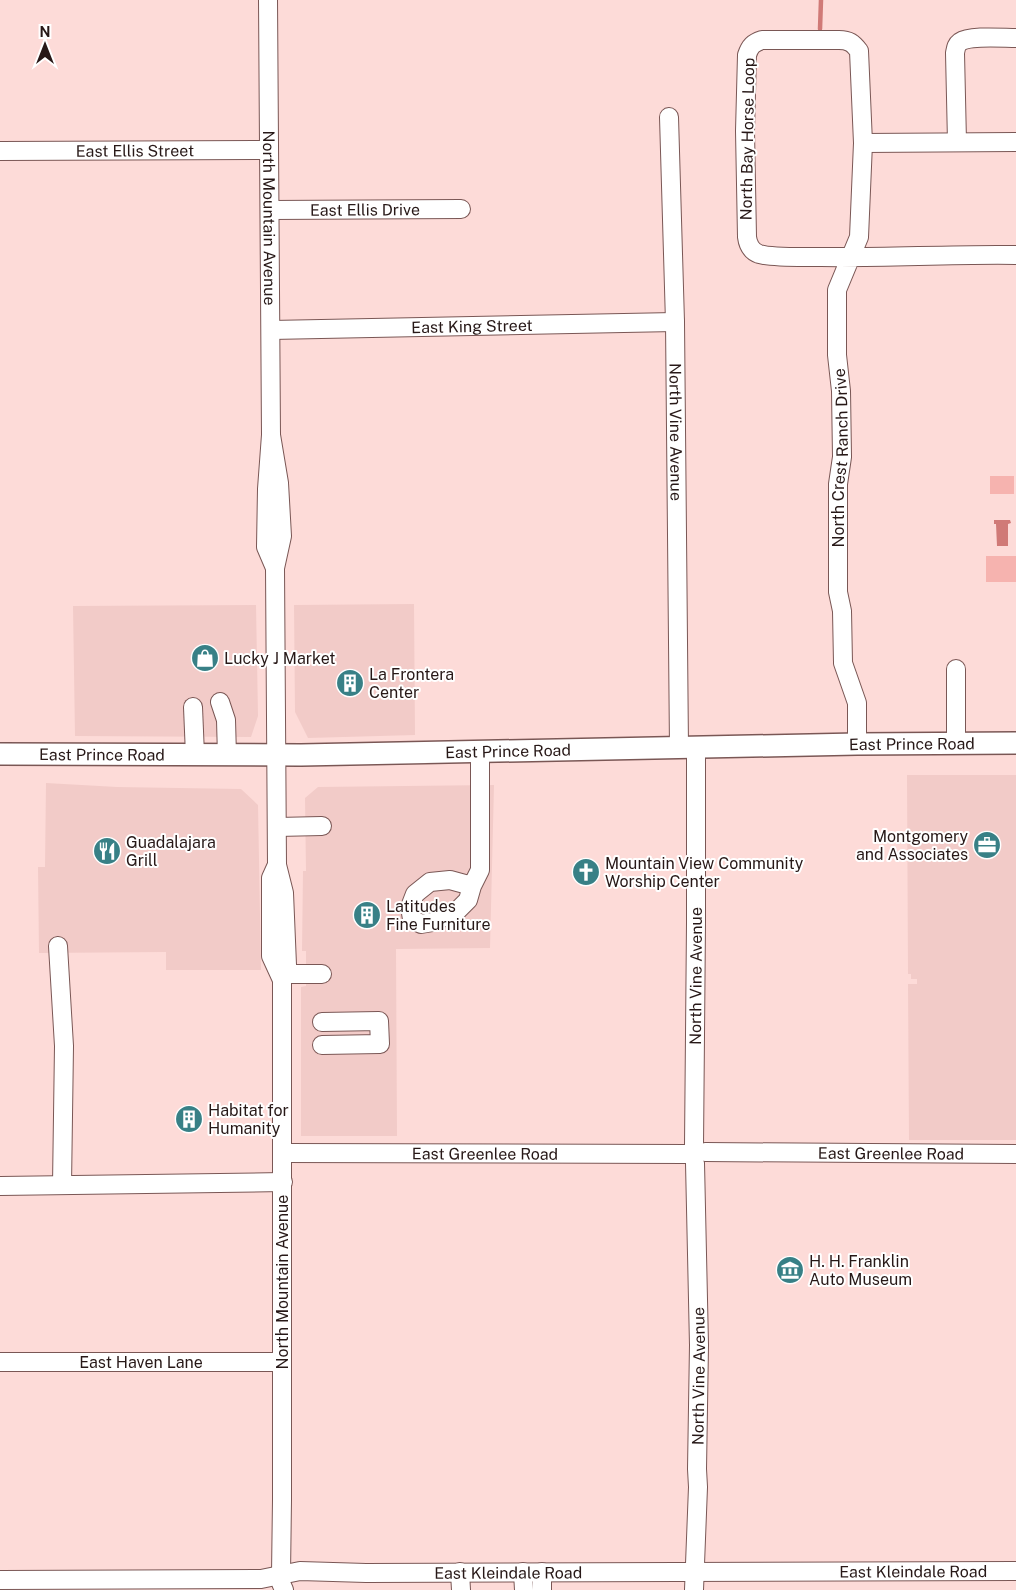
<svg xmlns="http://www.w3.org/2000/svg" width="1016" height="1590" font-family="'Public Sans',sans-serif">
<style>
.built{fill:#f2cbc8}
.green{fill:#f6b3af}
.water{fill:#d07a77}
.lines{fill:none;stroke-linecap:round;stroke-linejoin:round}
.stream{stroke:#d07a77;stroke-width:4.5}
.minor-casing{stroke:#7a5755;stroke-width:20}
.major-casing{stroke:#7a5755;stroke-width:24}
.minor{stroke:#fff;stroke-width:18}
.major{stroke:#fff;stroke-width:21}
.labels{text-anchor:middle;stroke-width:4;stroke-linejoin:round;paint-order:stroke}
.street-label{font-size:16px;fill:#271817;stroke:#fff}
.poi-label{font-size:16px;fill:#271817;stroke:#fff;text-anchor:start}
</style>
<rect width="100%" height="100%" fill="#fddbd8"/>
<path class="built" d="M414,604L415,735L308,738L295,712L294,605Z
M256,605L258,716L251,737L75,736L73,606Z
M907,775H1016V1140H909L908,984H917V979H911V974H908Z
M46,783L117,787L241,789L258,805L261,970H166V952L39,953L38,867H45Z
M494,785L490,948L396,949L397,1136H301V987L306,986V951H302L303,871H306L305,798L318,787Z"/>
<path class="green" d="M990,476H1014V494H990Z
M986,556H1016V582H986Z"/>
<path class="water" d="M994,520H1010L1011,523L1008,524V546H997L996,524H994Z"/>
<g class="lines">
<path class="stream" d="M820,29L821,0"/>
<g class="minor-casing">
<g id="minor">
<path id="s1" d="M268,0L271,435L267,489L266,547L275,568"/>
<path id="s2" d="M669,117L675,322L679,748"/>
<path d="M957,142L955,53C956,48 956,45 960,42C970,35 1003,38 1016,38"/>
<path d="M863,143L1016,142"/>
<path id="s3" d="M0,151L269,150"/>
<path id="s4" d="M270,210L461,209"/>
<path id="s5" d="M271,330L675,322"/>
<path d="M271,435L279,483L282,536L275,568L277,865L284,893L287,965L282,980V1500L281,1574V1583L284,1590"/>
<path d="M956,669V743"/>
<path d="M220,702L226,720L227,756"/>
<path d="M193,707L195,755"/>
<path id="s6" d="M857,744V703L843,663L842,611L838,592V484L842,457L841,391L837,355V290L859,237L863,143L859,51C853,43 849,40 839,40H762C753,43 750,46 747,55L745,131L747,237C748,245 751,251 759,254C772,258 806,257 821,257C886,258 951,254 1016,255"/>
<path d="M277,827L322,826"/>
<path d="M276,867L271,878V956L282,980"/>
<path d="M472,886L450,880L430,882L415,894L410,907L412,919L421,924L433,922L457,911L468,900L472,886L480,870V751"/>
<path d="M58,946L64,1046L62,1185"/>
<path d="M284,974H322"/>
<path d="M322,1022L379,1021L380,1044L322,1045"/>
<path id="s7" d="M694,1146L696,923V747"/>
<path id="s8" d="M705,1152L1016,1154"/>
<path id="s9" d="M283,1153L688,1154"/>
<path d="M0,1186L283,1182"/>
<path id="s10" d="M0,1362H282"/>
<path d="M460,1572L461,1590"/>
<path d="M523,1572L524,1590"/>
<path d="M542,1572V1590"/>
<path id="s11" d="M0,1580L261,1579L300,1571L366,1573L1016,1571"/>
<path id="s12" d="M694,1590L698,1487L697,1469L699,1345L695,1163"/>
</g>
</g>
<g class="major-casing">
<g id="major">
<path id="s13" d="M0,754L301,755L857,744L1016,743"/>
</g>
</g>
<use href="#minor" class="minor"/>
<use href="#major" class="major"/>
</g>
<defs>
<g id="shop-disc" transform="scale(1.4375)"><circle r="9.5" fill="#388086" stroke="#fff"/><path d="M-5-2.5h2.3a2.7 3.5 0 0 1 5.4 0H5L5.5 6h-11ZM-1.5-2.5h3a1.5 2.3 0 0 0-3 0Z" fill="#fff"/></g>
<g id="building-disc" transform="scale(1.4375)"><circle r="9.5" fill="#388086" stroke="#fff"/><path d="M-4-6H4V6H1V3H-1V6H-4ZM-2.5-4.3h1.7v1.8h-1.7ZM.8-4.3h1.7v1.8H.8ZM-2.5-1h1.7V.8h-1.7ZM.8-1h1.7V.8H.8Z" fill="#fff"/></g>
<g id="office-disc" transform="scale(1.4375)"><circle r="9.5" fill="#388086" stroke="#fff"/><path d="M-6-3h4V-5.5h4V-3h4V5H-6ZM-1-4.5V-3h2v-1.5ZM-6 0V1H6V0Z" fill="#fff"/></g>
<g id="restaurant-disc" transform="scale(1.4375)"><circle r="9.5" fill="#388086" stroke="#fff"/><path d="M-5-6h1v4h1v-4h1v4h1v-4h1v5L-1.5 .5V6h-2V.5L-5-1ZM5-6V6H3V1.5H1.5Q1.5-4 5-6Z" fill="#fff"/></g>
<g id="church-disc" transform="scale(1.4375)"><circle r="9.5" fill="#388086" stroke="#fff"/><path d="M-1.2-6h2.4v3.5h3.3v2.4h-3.3V6h-2.4V-.1h-3.3v-2.4h3.3Z" fill="#fff"/></g>
<g id="museum-disc" transform="scale(1.4375)"><circle r="9.5" fill="#388086" stroke="#fff"/><path d="M0-6L6-3V-2H-6V-3ZM-5-1h2V3h-2ZM-1-1h2V3h-2ZM3-1h2V3H3ZM-6 4H6V6H-6Z" fill="#fff"/></g>
</defs>
<g fill-rule="evenodd">
<use href="#shop-disc" x="205" y="658"/>
<use href="#building-disc" x="350" y="683"/>
<use href="#office-disc" x="987" y="845"/>
<use href="#restaurant-disc" x="107" y="851"/>
<use href="#church-disc" x="586" y="872"/>
<use href="#building-disc" x="367" y="915"/>
<use href="#building-disc" x="189" y="1119"/>
<use href="#museum-disc" x="790" y="1270"/>
</g>
<g class="labels">
<g class="street-label">
<text transform="translate(747 139) rotate(-89)" y="6">North Bay Horse Loop</text>
<text dy="6" stroke="none"><textPath href="#s3" startOffset="135">East Ellis Street</textPath></text>
<text dy="6" stroke="none"><textPath href="#s4" startOffset="95">East Ellis Drive</textPath></text>
<text dy="6" stroke="none"><textPath href="#s1" startOffset="218">North Mountain Avenue</textPath></text>
<text dy="6" stroke="none"><textPath href="#s5" startOffset="201">East King Street</textPath></text>
<text dy="6" stroke="none"><textPath href="#s2" startOffset="315">North Vine Avenue</textPath></text>
<text dy="6" stroke="none"><textPath href="#s6" startOffset="289">North Crest Ranch Drive</textPath></text>
<text dy="6" stroke="none"><textPath href="#s13" startOffset="912">East Prince Road</textPath></text>
<text dy="6" stroke="none"><textPath href="#s13" startOffset="508">East Prince Road</textPath></text>
<text dy="6" stroke="none"><textPath href="#s13" startOffset="102">East Prince Road</textPath></text>
<text dy="6" stroke="none"><textPath href="#s7" startOffset="170">North Vine Avenue</textPath></text>
<text dy="6" stroke="none"><textPath href="#s8" startOffset="186">East Greenlee Road</textPath></text>
<text dy="6" stroke="none"><textPath href="#s9" startOffset="202">East Greenlee Road</textPath></text>
<text transform="translate(282 1282) rotate(-90)" y="6">North Mountain Avenue</text>
<text dy="6" stroke="none"><textPath href="#s10" startOffset="141">East Haven Lane</textPath></text>
<text dy="6" stroke="none"><textPath href="#s12" startOffset="214">North Vine Avenue</textPath></text>
<text dy="6" stroke="none"><textPath href="#s11" startOffset="914">East Kleindale Road</textPath></text>
<text dy="6" stroke="none"><textPath href="#s11" startOffset="509">East Kleindale Road</textPath></text>
</g>
<g class="poi-label">
<text x="224" y="664">Lucky J Market</text>
<text x="369" y="680">La Frontera<tspan x="369" dy="18">Center</tspan></text>
<text x="968" y="842" text-anchor="end">Montgomery<tspan x="968" dy="18">and Associates</tspan></text>
<text x="126" y="848">Guadalajara<tspan x="126" dy="18">Grill</tspan></text>
<text x="605" y="869">Mountain View Community<tspan x="605" dy="18">Worship Center</tspan></text>
<text x="386" y="912">Latitudes<tspan x="386" dy="18">Fine Furniture</tspan></text>
<text x="208" y="1116">Habitat for<tspan x="208" dy="18">Humanity</tspan></text>
<text x="809" y="1267">H. H. Franklin<tspan x="809" dy="18">Auto Museum</tspan></text>
</g>
</g>
<g transform="translate(45 45)" stroke="#ffffff" stroke-width="4" paint-order="stroke">
<path d="M0-4L9 19L0 12L-9 19Z" fill="#271817"/>
<text y="-8" font-size="14" font-weight="bold" text-anchor="middle" fill="#271817">N</text>
</g>
</svg>
